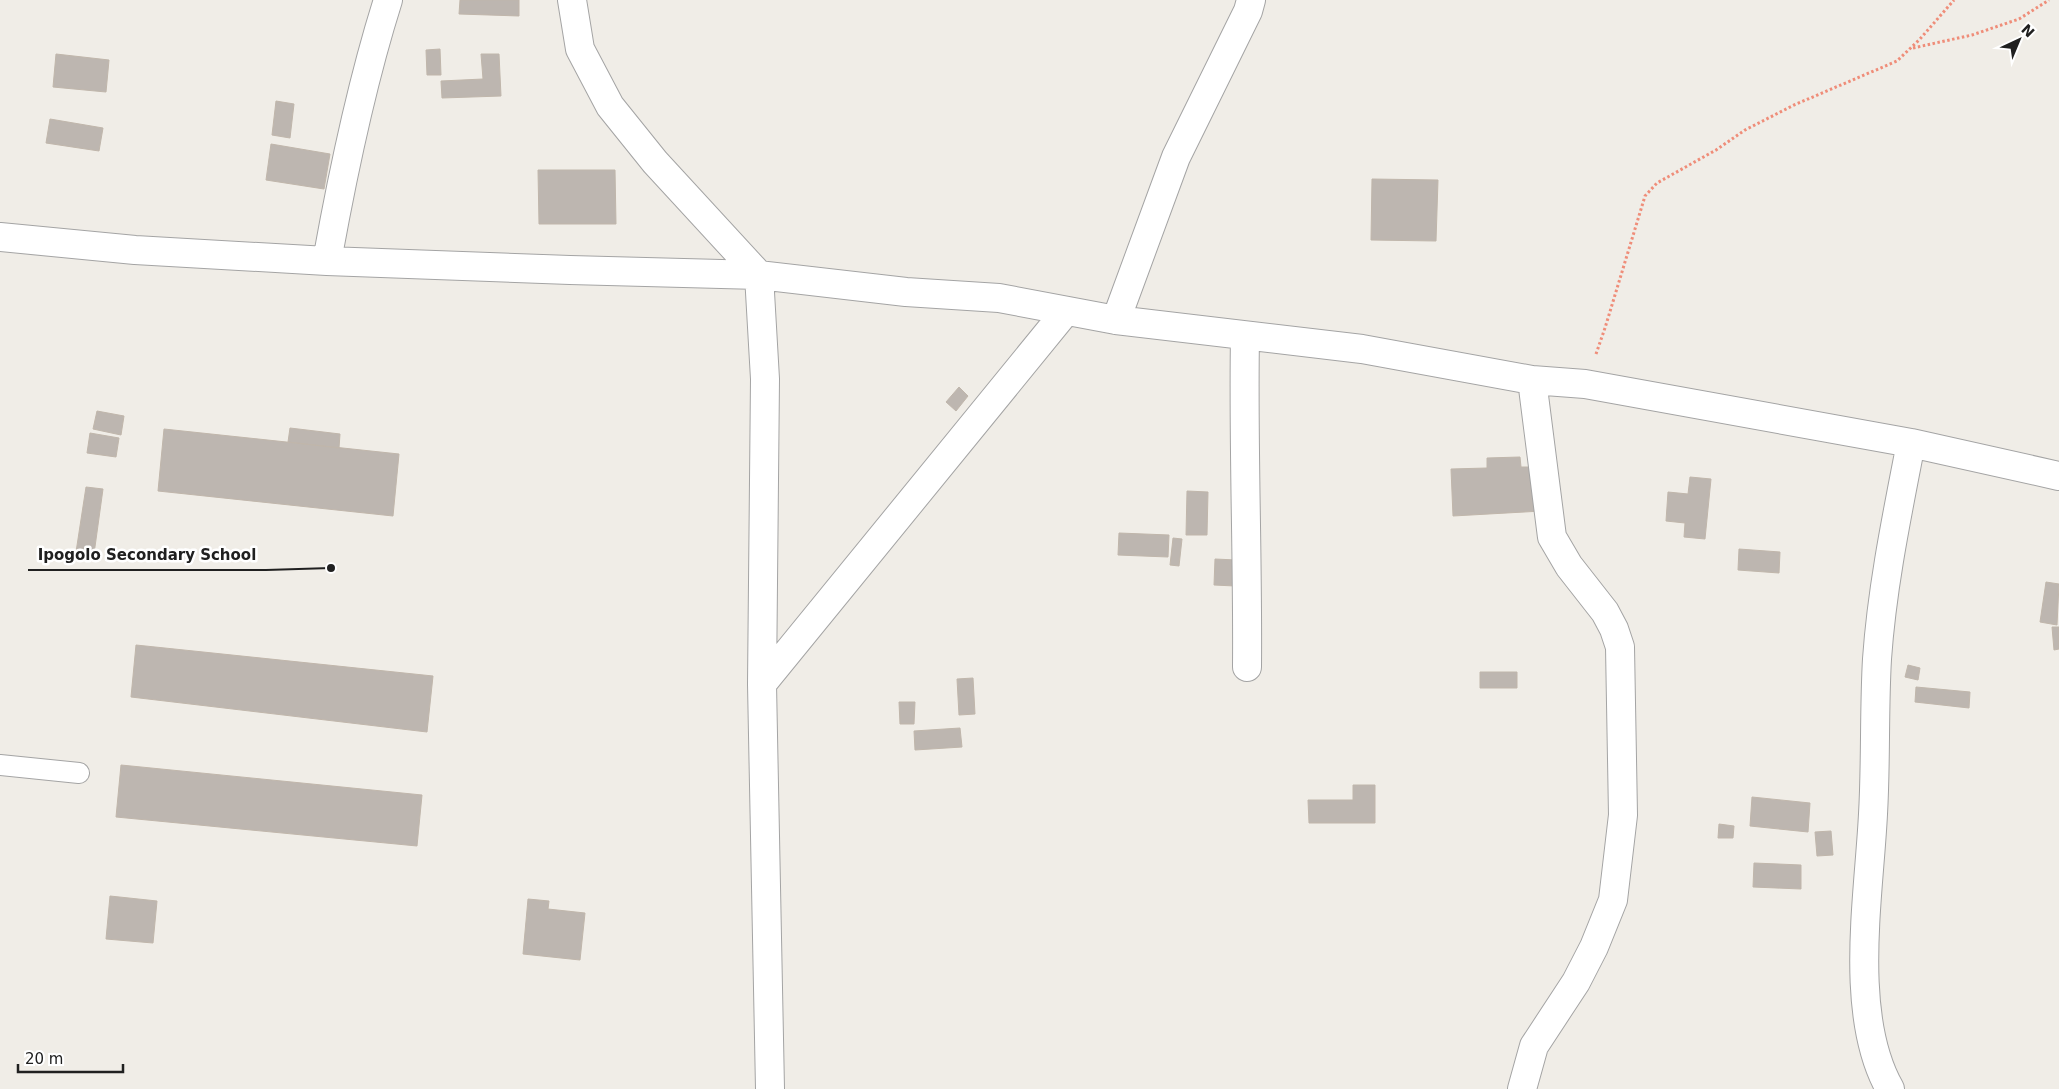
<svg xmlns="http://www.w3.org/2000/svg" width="2059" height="1089" font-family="'DejaVu Sans',sans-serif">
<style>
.building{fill:#bdb6b0;stroke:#c0b6ab}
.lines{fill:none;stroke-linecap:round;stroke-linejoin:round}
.service-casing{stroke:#a4a4a4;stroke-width:22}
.minor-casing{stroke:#a4a4a4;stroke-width:30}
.path{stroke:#ef8d79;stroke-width:3;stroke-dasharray:2.5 2.5;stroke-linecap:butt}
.service{stroke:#fff;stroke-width:20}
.minor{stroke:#fff;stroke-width:28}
.leader{fill:none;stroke:#202020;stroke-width:2}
.callout-dot{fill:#202020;stroke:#fff;stroke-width:2}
.callout-label{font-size:15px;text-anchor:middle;font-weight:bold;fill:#202020;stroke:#fff;stroke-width:5;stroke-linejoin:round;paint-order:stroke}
</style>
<rect width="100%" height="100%" fill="#f0ede7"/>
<path class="building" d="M460,0H519V16L459,14Z
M440,49L441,75H427L426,50Z
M56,54L109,60L106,92L53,87Z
M481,54H499L501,96L442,98L441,81L483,79Z
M276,101L294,104L290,138L272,135Z
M50,119L103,128L99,151L46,143Z
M271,144L330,154L324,189L266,180Z
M538,170H615L616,224H539Z
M1372,179L1438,180L1436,241L1371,240Z
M959,387L968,396L956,411L946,402Z
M97,411L124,416L121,435L93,429Z
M290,428L340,434L339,448L288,442Z
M164,429L399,454L393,516L158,491Z
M90,433L119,438L116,457L87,453Z
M1520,457L1521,467H1539L1542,511L1453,516L1451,469L1487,468V458Z
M1690,477L1711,479L1705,539L1684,537L1685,523L1666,521L1668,492L1688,494Z
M86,487L103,489L94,554L76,552Z
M1187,491L1208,492L1207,535H1186Z
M1119,533L1169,535L1168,557L1118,555Z
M1173,538L1182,539L1179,566L1170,565Z
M1739,549L1780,552L1779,573L1738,570Z
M1215,559L1236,560L1235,586L1214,585Z
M2046,582L2059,584L2057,625L2040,622Z
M2052,627H2059V649L2054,650Z
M136,645L433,676L427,732L131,697Z
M1908,665L1920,668L1918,680L1905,677Z
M1480,672H1517V688H1480Z
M973,678L975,714L959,715L957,679Z
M1916,687L1970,692L1969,708L1915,702Z
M899,702H915L914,724H900Z
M960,728L962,747L915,750L914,731Z
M121,765L422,795L417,846L116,817Z
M1353,785H1375V823H1309L1308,800H1353Z
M1752,797L1810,803L1808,832L1750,826Z
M1719,824L1734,826L1733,838H1718Z
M1831,831L1833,855L1817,856L1815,832Z
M1754,863L1801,865V889L1753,887Z
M110,896L157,901L153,943L106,939Z
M528,899L549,901L548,909L585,913L580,960L523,954Z"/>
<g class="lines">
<g class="service-casing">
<path id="service" d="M0,765L79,773"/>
</g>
<g class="minor-casing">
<path id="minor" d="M572,0L580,49L610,106L655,162L759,275L765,379L762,684L770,1089
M0,237L135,250L327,261L570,270L759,275L906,292L999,298L1116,320L1362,349L1532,380L1585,384L1911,443L2059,476
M327,261C343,172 361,85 388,0
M1116,320L1176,157L1248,11L1251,0
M1245,336C1243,446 1248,557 1247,667
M762,684L1066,311
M1522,1089L1534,1046L1576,982L1594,947L1613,900L1623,815L1620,647L1614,629L1605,612L1569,566L1552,537L1532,380
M1890,1089C1848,1015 1869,896 1873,814C1876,763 1874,711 1877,659C1882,587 1897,515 1911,443"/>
</g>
<path class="path" d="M1913,48L1972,35L2019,19L2049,0
M1596,354L1605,328L1645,196L1657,183L1716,150L1745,130L1794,105L1897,61L1920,39L1954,0"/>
<use href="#service" class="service"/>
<use href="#minor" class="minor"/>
</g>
<path class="leader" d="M331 568L266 570H28"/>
<circle class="callout-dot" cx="331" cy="568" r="5"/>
<g class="callout-label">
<text x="147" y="560">Ipogolo Secondary School</text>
</g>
<g transform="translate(2019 40) rotate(44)" stroke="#ffffff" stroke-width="4" paint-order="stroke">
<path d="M0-4L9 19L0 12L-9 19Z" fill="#202020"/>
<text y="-8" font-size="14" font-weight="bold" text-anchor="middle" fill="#202020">N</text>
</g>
<path d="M18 1064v8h105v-8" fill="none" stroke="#202020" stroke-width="2.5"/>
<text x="25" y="1064" font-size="15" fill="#202020" stroke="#ffffff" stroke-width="4" paint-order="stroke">20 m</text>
</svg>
